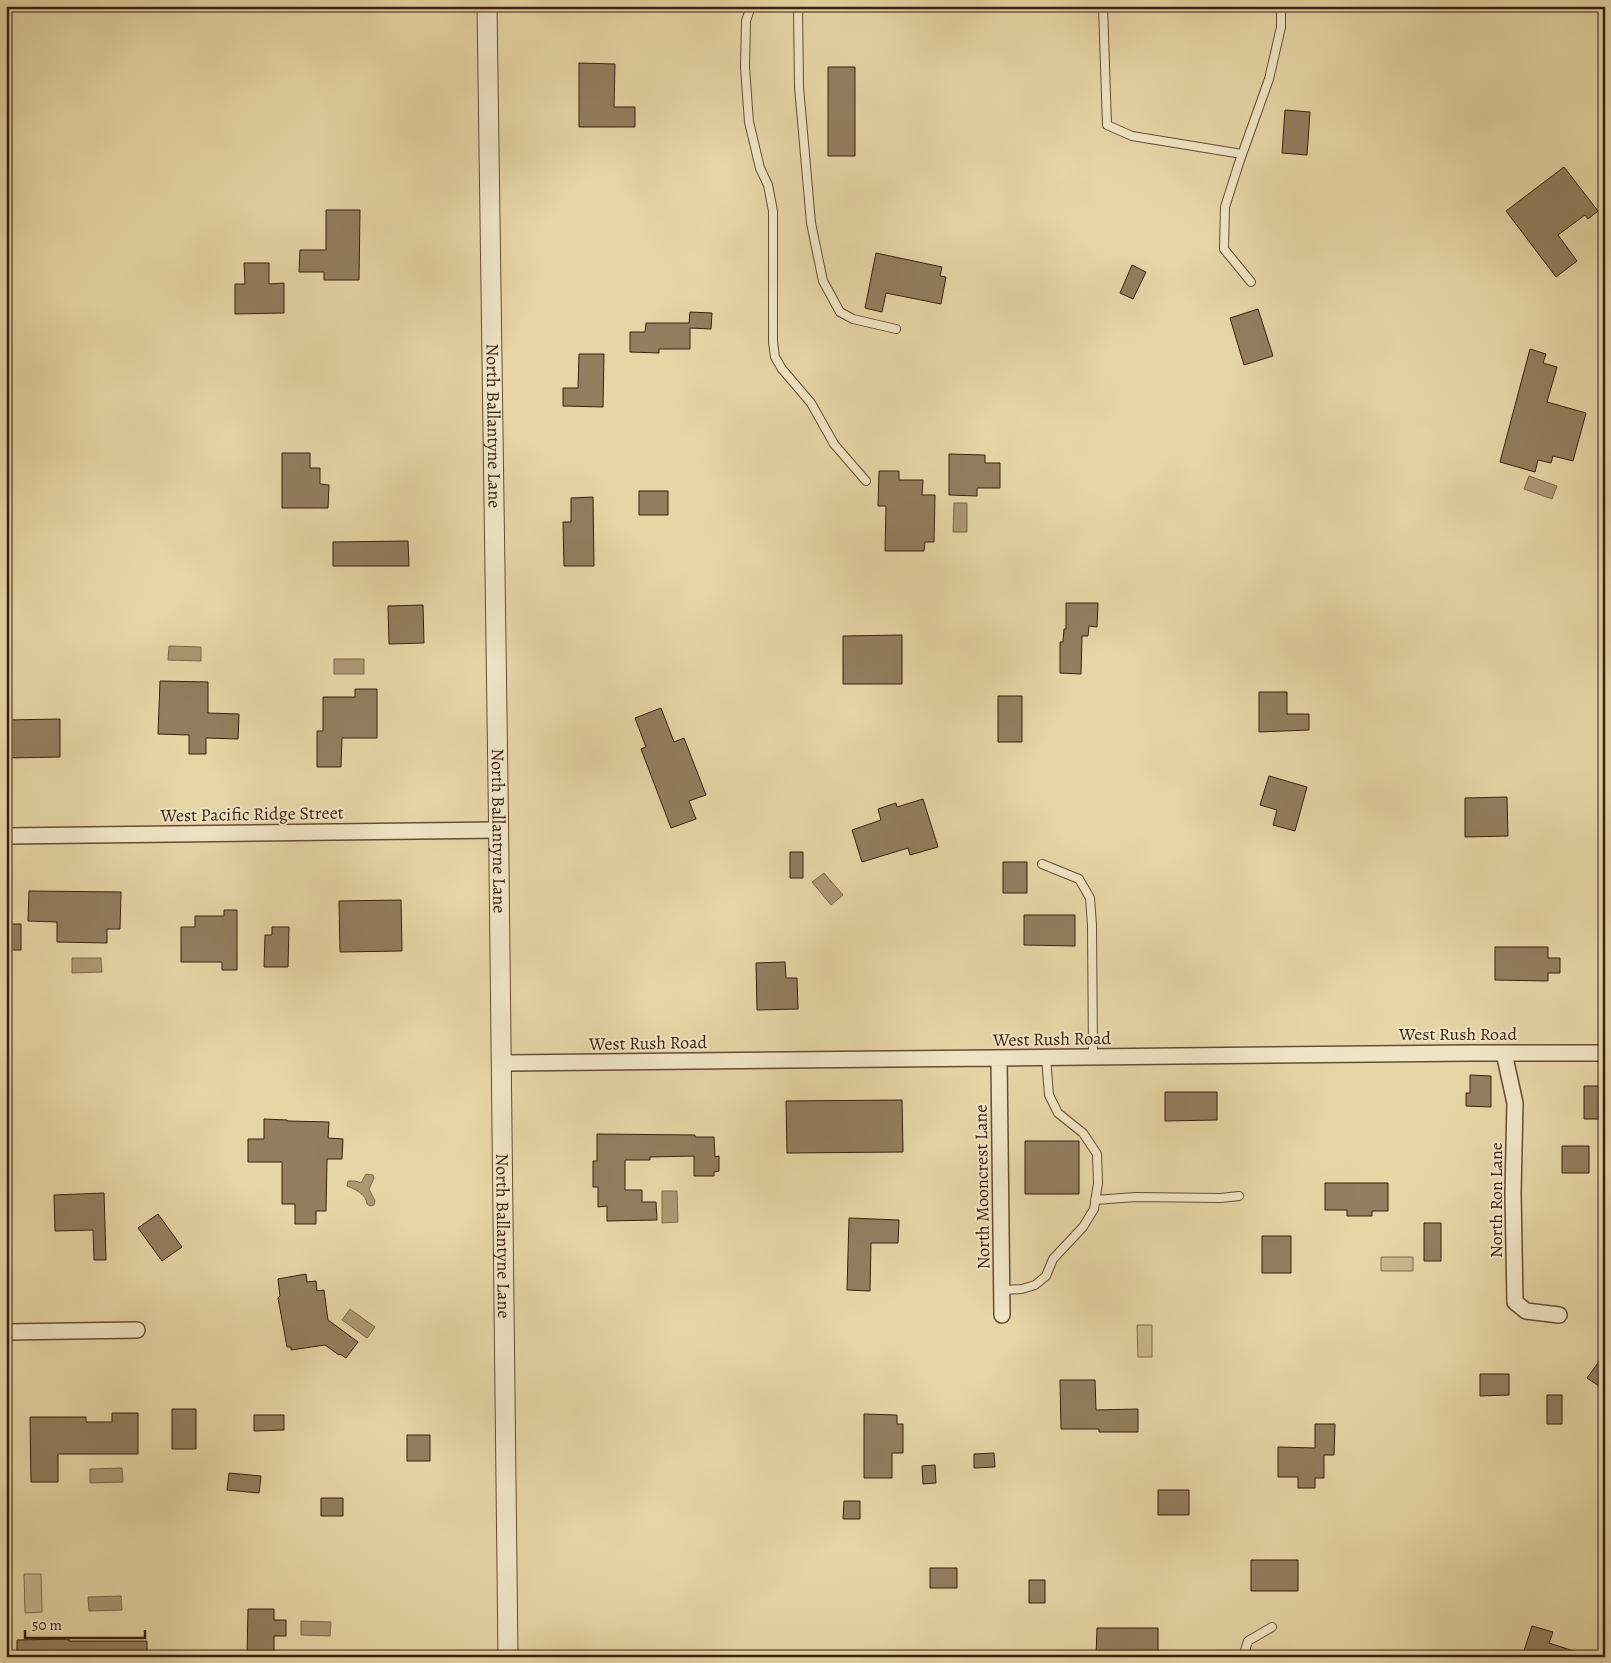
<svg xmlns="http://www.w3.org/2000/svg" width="1611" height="1663" font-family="Alegreya,serif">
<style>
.green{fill:#c9b68c;stroke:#826a4f}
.water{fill:#ac9773;stroke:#7e674c}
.building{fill:#937e5e;stroke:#3a1f12}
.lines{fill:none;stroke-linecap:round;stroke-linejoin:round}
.service-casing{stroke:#654c37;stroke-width:10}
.minor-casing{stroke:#654c37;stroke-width:18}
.tertiary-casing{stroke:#654c37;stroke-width:21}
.service{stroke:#efe4c4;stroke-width:8}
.minor{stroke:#efe4c4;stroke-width:15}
.tertiary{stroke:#efe4c4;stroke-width:19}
.labels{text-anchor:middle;stroke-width:4;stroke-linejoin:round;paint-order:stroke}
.street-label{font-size:18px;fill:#3a1f12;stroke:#efe4c4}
</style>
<rect width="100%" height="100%" fill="#e6d5a5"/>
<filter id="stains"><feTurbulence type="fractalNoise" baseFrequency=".004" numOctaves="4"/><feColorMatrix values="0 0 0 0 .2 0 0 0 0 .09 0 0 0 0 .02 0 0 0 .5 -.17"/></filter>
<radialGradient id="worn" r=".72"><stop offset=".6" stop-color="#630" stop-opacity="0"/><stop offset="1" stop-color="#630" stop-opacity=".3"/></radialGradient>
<path class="green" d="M1381,1257H1413V1271H1381Z
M1137,1325H1152V1357H1138Z
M24,1574H41L42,1612L25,1613Z"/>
<path class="water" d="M1529,476L1557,486L1552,499L1524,489Z
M954,503H967V532H953Z
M169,646L201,647V661L168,660Z
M334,659H364V674H334Z
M824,873L843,895L831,905L812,882Z
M72,958H101L102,972L72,973Z
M366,1174L373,1175L374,1178L369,1189L375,1201L374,1205L370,1206L367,1204C366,1194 355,1189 347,1186L348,1181H355L361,1183Z
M662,1191H677L678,1222L662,1223Z
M350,1309L375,1327L367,1338L342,1320Z
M122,1468L123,1482L90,1483V1469Z
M121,1596L122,1610L89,1611L88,1597Z
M301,1621L331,1622L330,1636L301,1635Z"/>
<path class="building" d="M579,63L615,64L614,107H635V127H579Z
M828,67H855V156H828Z
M1285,110L1310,112L1307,155L1282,153Z
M1564,167L1598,211L1588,219L1585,215L1558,235L1577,261L1556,277L1506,211Z
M326,210H360L359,280H324V272H299L300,250H326Z
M876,253L942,267L940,276L946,277L941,304L886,293L882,312L865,308Z
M244,263H269V284L284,283V313L235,314V284H245Z
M1132,265L1146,272L1133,299L1120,293Z
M1258,309L1273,356L1244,365L1230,318Z
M690,312L712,313L711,329L690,328V349H659V353L630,352V332H645L646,323H689Z
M1530,349L1546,354L1543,363L1557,367L1547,402L1586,413L1573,461L1553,456L1551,463L1538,460L1535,472L1500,462Z
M579,354H604L603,407L563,406V388H578Z
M282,453H310V468H320V484L329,485L328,508H282Z
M949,454L985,455V463H1000V488H977V496L949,495Z
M879,471H899V480H923L922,495H935L934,542H925L924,551H885L886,506H878Z
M639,491H668V515H639Z
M593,497L594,566H564L563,522H571V498Z
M408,541L409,566H333V542Z
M1066,603H1098L1097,627L1089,626L1088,636H1082L1081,674L1060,673V642H1063L1064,629H1066Z
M423,605L424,643L389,644L388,606Z
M902,635V684H843V636Z
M160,681L208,682V713L239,714L238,739L206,738V754H189V735L158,734Z
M355,689H377V738H342L341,767H317V731H323V697H355Z
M1259,692H1287V714H1309V730L1259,732Z
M998,696H1022V742H998Z
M661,708L674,742L684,738L706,795L689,801L696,819L671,828L641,749L646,747L635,718Z
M60,719V757L6,758V720Z
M1269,776L1307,787L1295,831L1273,825L1277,810L1260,805Z
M1507,797L1508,836L1465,837V798Z
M923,799L938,847L910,855L908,848L862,862L852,830L881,820L878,809L896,803L897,807Z
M790,852H803V878H790Z
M1003,862H1027V893H1003Z
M29,891L121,892L120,929H107V943L57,942V922L28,921Z
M401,900L402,951L340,952L339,901Z
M224,910H237V970H222V962H181V927H195V916H224Z
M1024,915H1075V946L1024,945Z
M6,924H21V950H6Z
M272,927H289L288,967H264L265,935H272Z
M1495,947H1548V958H1560V973H1548V981L1495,980Z
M785,962L786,978H797L798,1009L757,1010L756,963Z
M1470,1075L1491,1076V1107L1466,1106V1093H1470Z
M1584,1086H1605V1119H1584Z
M1165,1092H1217V1120L1165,1121Z
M902,1100L903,1152L787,1153L786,1101Z
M264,1119L287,1120V1121L329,1122L328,1138L343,1139L342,1159H327L326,1211H316V1224H295V1204H282V1162H248V1139H264Z
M597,1134L695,1135V1137H714L715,1157L719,1156V1171L714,1172V1176H694V1156L650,1157V1160H625V1190H642V1202H656L657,1220L607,1221V1206L598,1207V1187H593V1161H597Z
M1025,1141H1079V1194H1025Z
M1562,1146H1589V1173H1562Z
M1325,1183H1388V1211H1372V1216H1347V1210H1325Z
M104,1193L106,1260H94L93,1230L55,1231L54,1195Z
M158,1214L182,1247L162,1261L138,1228Z
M849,1218L899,1220L898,1243H871L870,1291L847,1290Z
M1424,1223H1441V1261H1424Z
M1262,1236H1291V1273H1262Z
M306,1274L307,1282L316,1281L317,1291L324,1290L328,1320L358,1342L346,1358L340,1354L339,1355L325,1345L291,1350V1347H287L278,1298L280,1296L278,1279Z
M1605,1353V1390L1587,1378Z
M1480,1374H1509V1395L1480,1396Z
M1060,1380H1095L1096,1410L1138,1409V1432H1099V1429H1061Z
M1547,1395H1562V1424H1547Z
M172,1409H196V1449H172Z
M112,1413H138V1454H58V1482H31L30,1417H86V1422H112Z
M864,1414L897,1415V1424H903V1453H892V1478H864Z
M254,1415H284V1430L254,1431Z
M1315,1424H1335L1334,1455H1324V1478H1315V1488H1298V1477H1278V1447L1315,1448Z
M407,1435H430V1461H407Z
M994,1453L995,1467L974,1468V1454Z
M935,1465L936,1483L923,1484L922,1466Z
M229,1473L261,1476L259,1493L227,1490Z
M1158,1490H1189V1515H1158Z
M321,1498H343V1516H321Z
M844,1501H860V1519H843Z
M1251,1560H1298V1591H1251Z
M930,1568H957V1588H930Z
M1029,1580H1045V1603H1029Z
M248,1609H274V1620H286V1636H274V1657H247Z
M1532,1626L1553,1632L1549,1643L1583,1654V1657H1522Z
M1097,1628H1158V1657H1096Z
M69,1639V1641H147V1657H17V1640Z"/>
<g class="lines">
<g class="service-casing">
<path id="service" d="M751,6L746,21L745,68L749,122L760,168L768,185L773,211V342L775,357L782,369L811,403L834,444L866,481
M798,6L799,87L811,223L823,281L840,312L853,319L896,329
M1103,6L1107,125L1132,136L1242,154
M1251,282L1224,249L1225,207L1239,163L1269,79L1281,27V6
M1042,864L1079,879L1090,898L1092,925L1093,1057
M1095,1200L1136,1197L1221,1198L1239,1196
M1002,1290L1022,1289L1035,1285L1046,1276L1053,1259L1083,1227L1094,1209L1098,1183L1097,1154L1083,1133L1058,1113L1049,1095L1046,1058
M1243,1657L1248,1641L1272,1627"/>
</g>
<g class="minor-casing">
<path id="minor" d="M6,836L499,830
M1504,1053L1515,1103L1513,1193L1515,1302L1526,1311L1559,1315
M999,1058L1002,1315
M501,1063L1471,1053H1605
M6,1332L137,1330"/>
</g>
<g class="tertiary-casing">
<g id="tertiary">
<path id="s1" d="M487,6C497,556 501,1107 508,1657"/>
</g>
</g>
<use href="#service" class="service"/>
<use href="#minor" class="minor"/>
<use href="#tertiary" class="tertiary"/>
</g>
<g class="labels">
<g class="street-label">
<text dy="6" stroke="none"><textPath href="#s1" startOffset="420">North Ballantyne Lane</textPath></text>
<text transform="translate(252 814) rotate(-1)" y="6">West Pacific Ridge Street</text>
<text dy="6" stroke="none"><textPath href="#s1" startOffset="825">North Ballantyne Lane</textPath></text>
<text x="1458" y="1040">West Rush Road</text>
<text transform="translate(1052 1039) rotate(-1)" y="6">West Rush Road</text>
<text transform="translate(648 1043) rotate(-1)" y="6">West Rush Road</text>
<text transform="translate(982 1187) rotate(-91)" y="6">North Mooncrest Lane</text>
<text transform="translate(1496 1200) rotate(-90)" y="6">North Ron Lane</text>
<text dy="6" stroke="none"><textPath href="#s1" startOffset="1230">North Ballantyne Lane</textPath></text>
</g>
</g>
<rect width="1611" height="1663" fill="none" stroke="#e6d5a5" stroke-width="25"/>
<rect x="8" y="8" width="1596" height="1648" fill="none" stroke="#3a1f12" stroke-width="2.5"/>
<rect x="12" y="12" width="1586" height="1638" fill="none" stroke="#3a1f12"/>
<path d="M25 1630v8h120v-8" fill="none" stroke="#3a1f12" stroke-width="2.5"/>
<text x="32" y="1630" font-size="15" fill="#3a1f12" stroke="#efe4c4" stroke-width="4" paint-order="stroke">50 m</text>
<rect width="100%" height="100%" filter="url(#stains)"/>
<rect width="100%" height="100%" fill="url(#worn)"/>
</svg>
